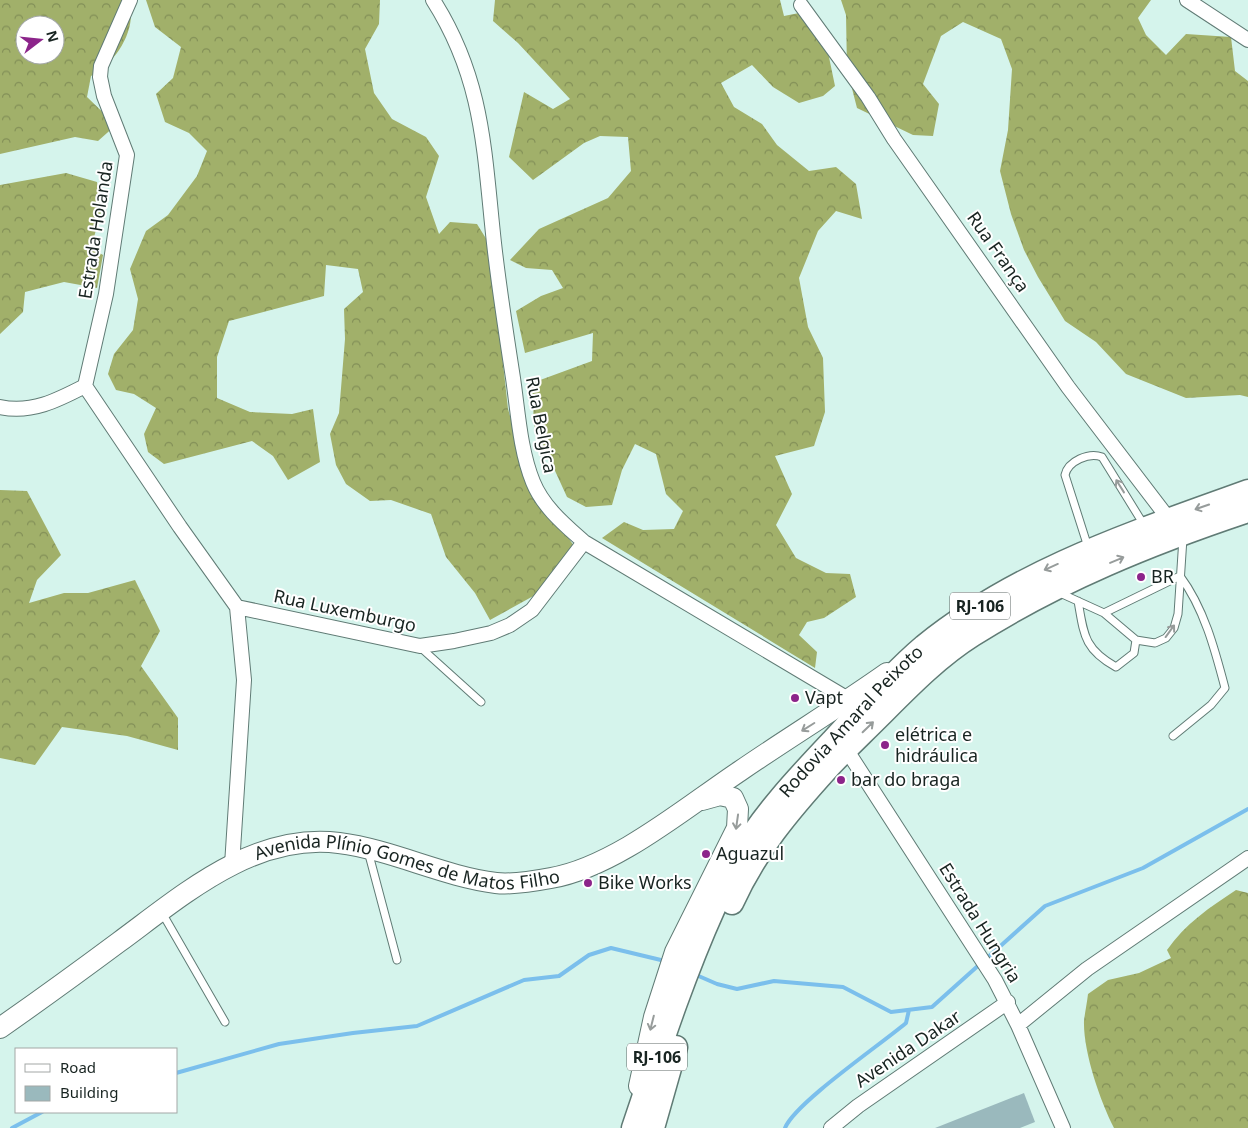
<svg xmlns="http://www.w3.org/2000/svg" width="1248" height="1128" font-family="'Noto Sans',sans-serif">
<style>
.forest{fill:url(#forest-crowns);fill-rule:evenodd}
.lines{fill:none;stroke-linecap:round;stroke-linejoin:round}
.stream{stroke:#7bbfec;stroke-width:4}
.building{fill:#9ab9bd}
.service-casing{stroke:#607b75;stroke-width:9}
.minor-casing{stroke:#607b75;stroke-width:16}
.secondary-casing{stroke:#607b75;stroke-width:22}
.trunk-casing{stroke:#607b75;stroke-width:25}
.service{stroke:#fff;stroke-width:7}
.minor{stroke:#fff;stroke-width:14}
.secondary{stroke:#fff;stroke-width:20}
.trunk{stroke:#fff;stroke-width:22}
.oneway{stroke:#979c9b}
.poi-dot{fill:#8c248a;stroke:#fff;stroke-width:2}
.labels{text-anchor:middle;stroke-width:4;stroke-linejoin:round;paint-order:stroke}
.shield{fill:#fff;stroke:#5d6664;stroke-width:1}
.shield-label{font-size:16px;font-weight:bold;fill:#182421}
.street-label{font-size:18px;fill:#182421;stroke:#fff}
.poi-label{font-size:18px;fill:#182421;stroke:#fff;text-anchor:start}
</style>
<defs>
<pattern id="forest-crowns" width="20" height="18" patternUnits="userSpaceOnUse" patternTransform="scale(1.25)"><rect width="20" height="18" fill="#a1b06a"/><path d="M2 6a3 3 0 1 1 6 0M12 15a3 3 0 1 1 6 0" fill="none" stroke="#828f57"/></pattern>
</defs>
<rect width="100%" height="100%" fill="#d5f4ec"/>
<path class="forest" d="M0,0H129C138,29 116,63 91,76L87,97L116,125L98,141L75,137L0,154ZM25,25H55V55H25Z
M146,0H380L379,24L365,49L374,93L392,119L426,137L439,156L426,197L439,234L450,222L477,224L490,245L508,409L529,481L574,546L537,594L490,620L475,593L446,557L431,514L391,500L370,501L346,484L336,465L330,434L339,413L345,339L344,309L363,292L358,269L326,265L324,296L229,321L217,357V398L250,412L292,414L313,409L320,462L288,480L273,456L252,441L164,464L148,452L144,434L156,408L134,394L116,390L108,374L114,354L133,330L138,299L130,269L146,231L168,215L197,176L207,151L189,133L165,122L156,94L173,78L181,47L155,27Z
M495,0H780L784,16L809,11L824,33L835,86L823,96L799,103L773,87L752,65L721,83L734,107L762,124L777,145L809,171L836,167L856,184L862,219L836,211L818,231L799,278L808,327L823,358L825,412L814,446L775,456L792,494L776,525L796,558L826,573L850,574L856,597L824,618L807,622L799,635L817,652L815,668L602,538L624,522L643,530L674,529L683,511L666,494L656,454L635,444L622,470L612,505L586,507L567,497L534,425L532,383L592,361L593,333L525,353L516,311L541,296L563,288L552,270L526,268L510,260L539,229L608,198L631,171L628,137L600,136L584,143L533,180L509,157L524,92L553,109L570,99L518,43L493,21Z
M841,0H1151L1138,18L1146,35L1166,55L1186,34L1231,37L1235,71L1248,81V397L1240,395L1186,398L1126,374L1096,342L1065,321L1038,277L1024,250L1011,214L1000,171L1008,130L1012,69L1001,39L963,22L941,36L923,84L939,104L933,136L913,135L857,108L847,69L846,15Z
M66,173L97,182L101,212L91,248L103,255L97,288L64,282L25,292L23,312L0,334V185Z
M0,490L27,491L61,555L37,580L29,603L64,593H88L135,580L160,631L141,666L178,718V750L127,736L62,727L35,765L0,758Z
M1236,890L1248,893V1128H1114C1100,1101 1083,1051 1084,1021C1085,1012 1087,1003 1088,994L1108,980L1139,973L1171,958L1167,950C1185,924 1210,907 1236,890Z"/>
<g class="lines">
<path class="stream" d="M986,959L1045,906L1143,868L1248,809
M694,974L717,984L737,989L774,981L843,987L891,1012L932,1007L980,964
M176,1073L279,1044L353,1033L417,1026L524,980L559,976L589,955L611,948L665,961
M12,1128L42,1112
M785,1128C795,1103 880,1045 906,1023L909,1010"/>
</g>
<path class="building" d="M1024,1093L1035,1122L1020,1128H935Z"/>
<g class="lines">
<g class="service-casing">
<path id="service" d="M1088,547L1065,475C1068,461 1089,452 1102,457L1144,525
M1060,593L1104,613L1136,640L1155,643L1166,638L1174,628L1178,614L1183,538
M1078,601C1084,635 1084,649 1116,667L1134,653L1136,640
M1104,613L1180,576C1204,608 1215,650 1225,688L1211,705L1173,736
M420,647L481,702
M368,851L397,960
M161,911L225,1022"/>
</g>
<g class="minor-casing">
<path id="minor" d="M433,0C484,80 484,152 494,243C499,288 506,333 513,378C518,412 520,450 533,482C543,507 565,525 584,542L848,699
M1187,0L1248,40
M801,5L868,97L894,139L1068,387L1168,518
M85,386L106,294L127,155L104,96L100,77L101,66L130,0
M0,407C31,414 58,400 85,386L180,527L237,607L244,680L232,865
M237,607L420,646L454,641L491,633L510,625L532,610L584,542
M846,749L995,980L1018,1025L1063,1128
M1018,1025L1087,969L1248,858
M831,1128L858,1106L1008,1002"/>
</g>
<g class="secondary-casing">
<g id="secondary">
<path id="s1" d="M0,1028C40,1000 80,971 119,942C183,895 254,832 339,843C393,850 442,876 496,883C513,885 535,881 551,878C615,867 686,807 740,771C788,738 839,707 887,673"/>
<path d="M639,1086L654,1017L675,952L737,828L738,809L733,798L720,795L702,800"/>
</g>
</g>
<g class="trunk-casing">
<g id="trunk">
<path d="M732,903C756,850 789,811 828,768C844,751 862,734 879,717C908,688 938,657 973,635C1058,581 1152,543 1248,511"/>
<path id="s2" d="M633,1128C658,1054 682,979 714,908C721,892 727,876 736,861C761,816 797,778 832,741C862,709 891,674 924,646C1019,569 1135,532 1248,491"/>
<path d="M653,1128L676,1047"/>
</g>
</g>
<use href="#service" class="service"/>
<use href="#minor" class="minor"/>
<use href="#secondary" class="secondary"/>
<use href="#trunk" class="trunk"/>
</g>
<defs><path id="oneway-shaft" d="M-6 0H5M1.5-3L5.5 0L1.5 3" fill="none" stroke-width="1.6" stroke-linecap="round" stroke-linejoin="round" transform="scale(1.25)"/></defs>
<g class="oneway">
<use href="#oneway-shaft" transform="translate(1120 486) rotate(-122)"/>
<use href="#oneway-shaft" transform="translate(1202 507) rotate(161)"/>
<use href="#oneway-shaft" transform="translate(1117 560) rotate(-23)"/>
<use href="#oneway-shaft" transform="translate(1051 567) rotate(156)"/>
<use href="#oneway-shaft" transform="translate(1170 631) rotate(-54)"/>
<use href="#oneway-shaft" transform="translate(808 727) rotate(148)"/>
<use href="#oneway-shaft" transform="translate(868 727) rotate(-44)"/>
<use href="#oneway-shaft" transform="translate(737 822) rotate(98)"/>
<use href="#oneway-shaft" transform="translate(652 1023) rotate(104)"/>
</g>
<g class="poi-dot">
<circle cx="1141" cy="577" r="5"/>
<circle cx="795" cy="698" r="5"/>
<circle cx="885" cy="745" r="5"/>
<circle cx="841" cy="780" r="5"/>
<circle cx="706" cy="854" r="5"/>
<circle cx="588" cy="883" r="5"/>
</g>
<g class="labels">
<g class="shield">
<rect x="950" y="592.5" width="60" height="27" rx="4"/>
<rect x="627" y="1043.5" width="60" height="27" rx="4"/>
</g>
<g class="shield-label">
<text x="980" y="612">RJ-106</text>
<text x="657" y="1063">RJ-106</text>
</g>
<g class="street-label">
<text transform="translate(96 230) rotate(-81)" y="6">Estrada Holanda</text>
<text transform="translate(998 252) rotate(55)" y="6">Rua França</text>
<text transform="translate(541 425) rotate(79)" y="6">Rua Belgica</text>
<text transform="translate(345 611) rotate(12)" y="6">Rua Luxemburgo</text>
<text dy="6" stroke="none"><textPath href="#s2" startOffset="468">Rodovia Amaral Peixoto</textPath></text>
<text dy="6" stroke="none"><textPath href="#s1" startOffset="465">Avenida Plínio Gomes de Matos Filho</textPath></text>
<text transform="translate(980 923) rotate(58)" y="6">Estrada Hungria</text>
<text transform="translate(908 1049) rotate(-34)" y="6">Avenida Dakar</text>
</g>
<g class="poi-label">
<text x="1151" y="583">BR</text>
<text x="805" y="704">Vapt</text>
<text x="895" y="741">elétrica e<tspan x="895" dy="21">hidráulica</tspan></text>
<text x="851" y="786">bar do braga</text>
<text x="716" y="860">Aguazul</text>
<text x="598" y="889">Bike Works</text>
</g>
</g>
<rect x="15" y="1048" width="162" height="65" fill="#ffffff" stroke="#a3a7a6"/>
<rect x="25" y="1064" width="25" height="8" fill="#ffffff" stroke="#a3a7a6"/>
<text x="60" y="1073" font-size="15" fill="#182421">Road</text>
<rect x="25" y="1086" width="25" height="15" fill="#9ab9bd" stroke="#a3a7a6"/>
<text x="60" y="1098" font-size="15" fill="#182421">Building</text>
<g transform="translate(40 40) rotate(74)"><circle r="24" fill="#ffffff" stroke="#a3a7a6"/>
<path d="M0-4L9 19L0 12L-9 19Z" fill="#8c248a"/>
<text y="-8" font-size="14" font-weight="bold" text-anchor="middle" fill="#182421">N</text>
</g>
</svg>
